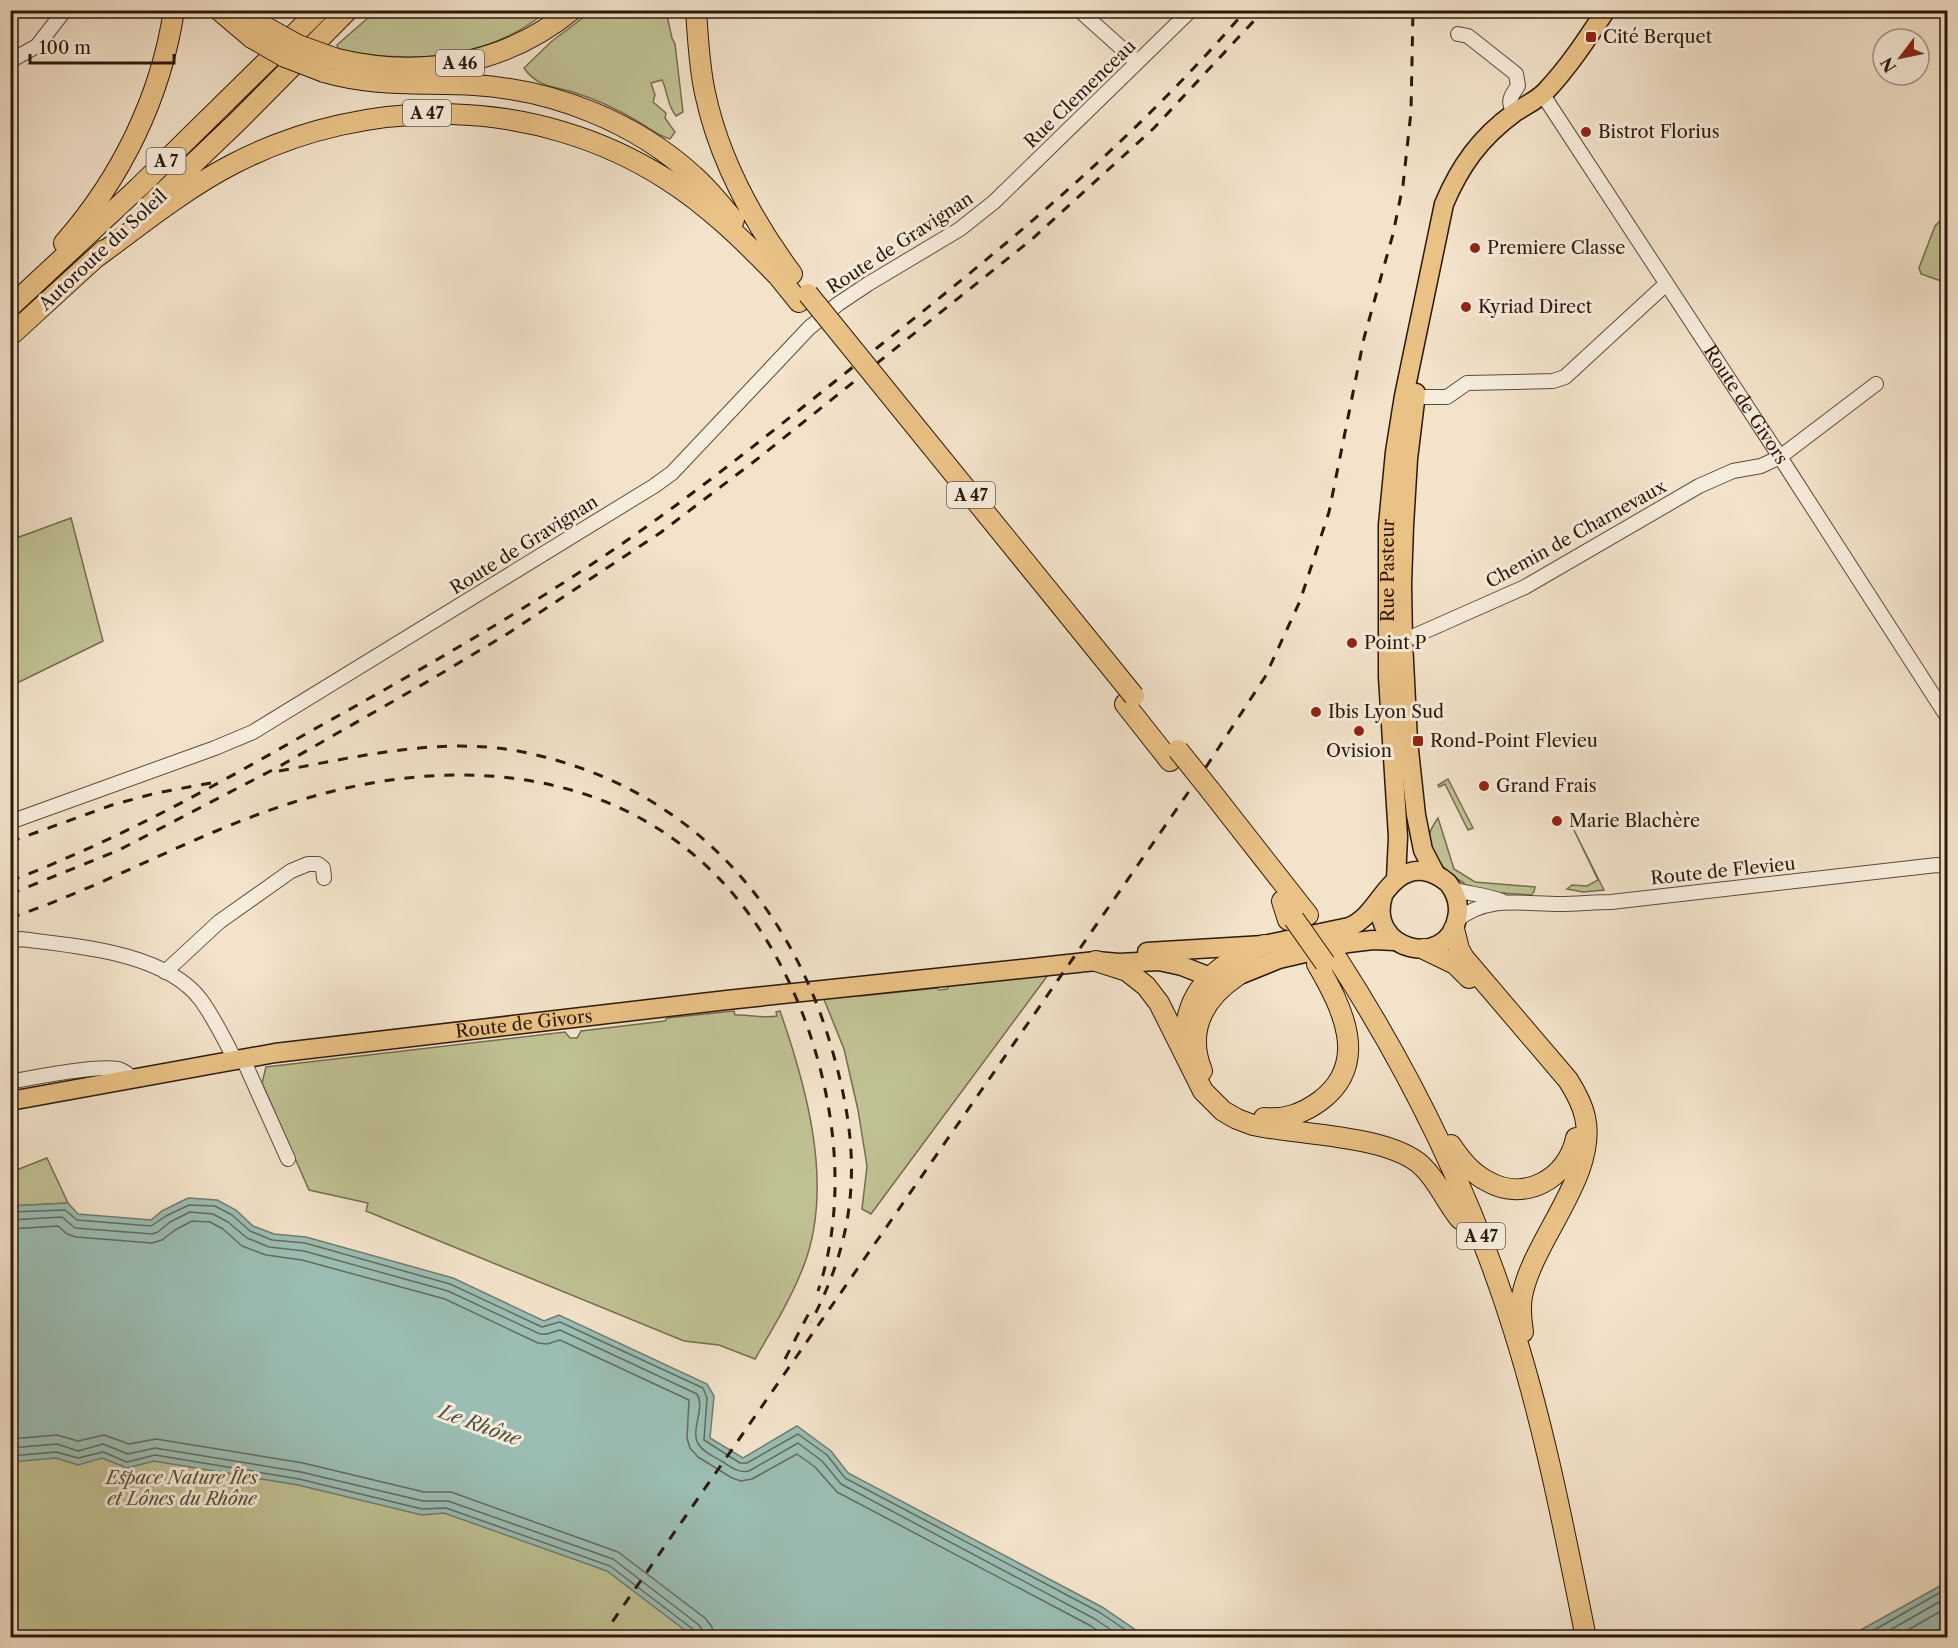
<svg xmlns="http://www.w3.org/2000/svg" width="1958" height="1648" font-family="'Libre Caslon Text',serif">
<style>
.green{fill:#c0c294;stroke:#766d4f;stroke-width:1.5}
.water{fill:#9bbeb4;stroke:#6f7c70;stroke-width:1.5}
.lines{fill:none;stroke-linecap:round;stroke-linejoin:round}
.shore{stroke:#646b5f;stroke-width:1.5}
.minor-casing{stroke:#5e4b3a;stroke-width:16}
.major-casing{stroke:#2c180a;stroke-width:21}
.highway-casing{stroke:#2c180a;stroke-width:22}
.minor{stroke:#f7eddd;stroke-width:14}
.major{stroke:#eac286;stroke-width:18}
.highway{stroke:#eac286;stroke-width:20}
.rail{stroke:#2c180a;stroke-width:3;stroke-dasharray:10 10;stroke-linecap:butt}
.highway-bridge-casing{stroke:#2c180a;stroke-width:22;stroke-linecap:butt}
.highway-bridge{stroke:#eac286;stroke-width:20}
.poi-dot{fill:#8f2418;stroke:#f7eddd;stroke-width:2}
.labels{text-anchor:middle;stroke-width:6;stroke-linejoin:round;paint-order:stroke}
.shield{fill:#f7eddd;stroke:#695849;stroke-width:1.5}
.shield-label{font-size:16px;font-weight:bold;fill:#2c180a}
.poi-label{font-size:18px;fill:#2c180a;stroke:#f7eddd;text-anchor:start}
.street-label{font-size:18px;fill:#2c180a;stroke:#f7eddd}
.park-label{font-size:18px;font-style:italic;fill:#584b33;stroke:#f7eddd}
.water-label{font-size:20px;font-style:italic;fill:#535246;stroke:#f7eddd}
</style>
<rect width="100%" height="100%" fill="#f3e3cb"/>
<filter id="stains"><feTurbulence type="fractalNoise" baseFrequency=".00333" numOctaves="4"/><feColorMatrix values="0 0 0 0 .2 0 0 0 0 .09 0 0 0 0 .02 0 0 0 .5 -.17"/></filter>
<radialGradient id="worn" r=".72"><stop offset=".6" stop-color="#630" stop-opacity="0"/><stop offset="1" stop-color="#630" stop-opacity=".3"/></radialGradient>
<path class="green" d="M376,11H547C489,60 411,64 339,50L337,45Z
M592,11H666L672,38L675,44L683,112L676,116C667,106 668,92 662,80L651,83L655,95L653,102L666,113L665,118L675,132L670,139C658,136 648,127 637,121C617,109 595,99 573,92C553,86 537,87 524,68L552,41Z
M1940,221L1948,222L1947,273L1944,280L1941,281L1921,274L1919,268L1935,226Z
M71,518L103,641L11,686V526L19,537Z
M1448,779L1473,828L1468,830L1445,784L1439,787L1438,785Z
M1438,818L1454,869L1475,882L1535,887L1534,892L1531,895L1474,891L1463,887L1464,883C1448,874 1431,858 1429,839C1428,832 1434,824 1438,818Z
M1572,826L1604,890L1583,892L1567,889L1572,885L1587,886L1598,880Z
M1048,975L871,1214L862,1209L867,1166L858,1110L844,1049L823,997L848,994L861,996L937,988L939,990L947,989L949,986Z
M734,1011L735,1015C750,1014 762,1019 777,1016L776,1012L780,1011C807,1088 834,1186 804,1265C791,1299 773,1328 755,1359L719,1345L684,1341L366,1211L368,1203L309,1190L262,1083L266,1067L565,1032L570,1038H577L581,1031L665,1021L667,1018Z
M47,1158L68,1203L11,1206V1170L19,1169Z
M11,1350L847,1638H11Z"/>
<path class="water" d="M188,1198L217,1200L236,1210L253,1226L274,1234L306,1237L453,1278L544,1321L559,1315L707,1384L714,1396L710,1438L743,1458L797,1426L831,1451L848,1473L1102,1607L1136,1630L1173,1637H694L607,1571L444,1513L422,1515L298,1485L154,1461L127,1468L102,1458L78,1465L56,1458L11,1462V1206L68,1203L78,1214L151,1220L162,1211Z
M1947,1582V1637H1848Z"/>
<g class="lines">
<path class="shore" d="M10,1212L65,1210L77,1220L151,1226L166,1216L189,1205L215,1206L232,1215L250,1231L272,1240L305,1243L450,1284L542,1327L560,1322L703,1388L707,1398L704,1440L740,1463H747L798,1434L827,1455L845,1478L1099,1612L1133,1635L1142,1638
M10,1220L62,1217L75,1228L152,1234L158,1232L170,1222L190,1212L213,1214L228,1222L247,1238L269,1247L304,1251L448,1291L540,1334H547L560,1330L697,1394C706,1409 689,1431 699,1445C704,1453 715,1457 723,1462C731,1467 738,1473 749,1471L798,1443L822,1461L841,1484L1095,1619L1123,1638
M10,1229L58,1226L67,1234L76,1237L152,1243L162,1240L175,1230L192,1221L210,1222L223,1229L242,1246L266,1255L302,1260L445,1299L538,1343L547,1344L560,1340L689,1400L687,1438L690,1448L698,1457L732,1478L741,1481L752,1479L797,1454L815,1467L837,1492L1091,1626L1107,1638
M10,1439L57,1435L78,1441L104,1435L129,1444L156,1439L303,1463L424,1492H451L618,1552L705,1618L712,1627L713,1638
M10,1448L57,1444L78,1451L103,1444L128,1454L155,1448L301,1472L423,1501H448L613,1559L699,1625L703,1631L704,1638
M10,1456L56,1452L78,1458L103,1452L127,1462L155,1455L299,1479L422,1509L446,1508L610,1566L694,1630L697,1638
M1860,1638L1948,1588
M1876,1638L1948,1597
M1894,1638L1948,1607"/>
<g class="minor-casing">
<g id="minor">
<path d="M1079,10L1137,62"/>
<path d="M1458,34L1468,36L1516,74L1518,86C1511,96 1506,102 1515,112"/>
<path d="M10,61L37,46L65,10"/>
<path id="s1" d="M1543,95L1780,457L1948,718"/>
<path d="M1407,397H1447L1467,383L1553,381L1565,377L1666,284"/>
<path d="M1394,641H1403L1525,587L1699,486L1733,471L1761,466L1780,457L1876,384"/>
<path d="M10,822L215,748L253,732L654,486L672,473L809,328L838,304L868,284L960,229L994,202L1191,10"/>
<path d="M1452,889C1469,894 1486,895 1502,901"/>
<path d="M1457,920C1489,895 1522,904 1560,904C1577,904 1594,902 1611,902L1937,865L1948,866"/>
<path d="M10,942L21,939C75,946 165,952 201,1000C214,1018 225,1040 235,1060"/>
<path d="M165,972L219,922L291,871L308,864H318L323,868L324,878"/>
<path d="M243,1059L288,1159"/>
<path d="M10,1082C30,1078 106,1063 121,1070C125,1072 129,1075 133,1078"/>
</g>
</g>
<g class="major-casing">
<g id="major">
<path d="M1416,393L1408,459L1404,526L1402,584L1403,641L1408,741L1416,815L1423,850L1436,875"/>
<path id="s2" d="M1396,879L1398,837L1388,677V525L1395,452L1404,396L1444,204C1460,166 1480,138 1514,113C1524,106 1536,101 1545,92C1568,68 1587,39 1606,10"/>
<path d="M1147,952L1264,945L1349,927C1380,915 1386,868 1423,871C1432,872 1441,877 1448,883C1456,893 1460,905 1457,918C1447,971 1366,950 1383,896"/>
<path id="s3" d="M10,1101L275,1053L727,1000L1096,961L1119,963L1159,961L1182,966L1205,975L1237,976L1279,959L1348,943L1373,940L1395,941"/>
</g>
</g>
<g class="highway-casing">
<path id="highway" d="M219,10L252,38
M243,10L264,26
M696,10C698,38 699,66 705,93C719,159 752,220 792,274
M337,59C420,79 505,65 572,10
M324,72C374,87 423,82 474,85C554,90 635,122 694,176C709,189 721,205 734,220
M149,206L238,121L348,10
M64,243C121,178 161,97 174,10
M94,259C139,226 183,190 233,164C368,94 536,96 666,179C707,205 742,239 776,274
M769,265L799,302
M10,307L139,187L319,10
M10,336L104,250
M1125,704L1170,761
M1210,790L1308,915
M1282,901L1288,920
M1454,929L1459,949L1464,958L1568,1080C1575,1091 1582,1103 1585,1117C1598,1175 1533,1239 1522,1296C1520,1308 1521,1320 1523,1332
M1424,949L1455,964L1469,978
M1338,960C1412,1075 1472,1197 1513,1328C1545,1429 1565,1534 1586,1638
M1096,961L1127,971L1146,986L1159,1003L1203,1091L1223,1111L1237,1119L1253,1125C1299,1135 1389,1135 1422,1166C1438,1181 1446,1202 1460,1219
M1186,1027C1191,983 1225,960 1264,945
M1202,1071C1186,1031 1203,999 1237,976
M1264,1118C1285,1120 1302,1114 1320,1101C1371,1063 1342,1007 1317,964
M1451,1145C1460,1159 1471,1173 1487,1181C1525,1203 1568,1178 1576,1138"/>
</g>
<use href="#minor" class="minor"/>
<use href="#major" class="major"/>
<use href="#highway" class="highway"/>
<path class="rail" d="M279,771C362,756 445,735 528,753C684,787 787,896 831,1046C861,1147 861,1227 811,1322
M10,842L112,805L156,793L211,783
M10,881C116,841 213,787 311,731C413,674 516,616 613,550C701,490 784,422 868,355C1002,249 1134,141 1246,10
M10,894L117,851L280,766L432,679L507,634L660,533L756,460L1031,240L1154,128L1264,10
M10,918C106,886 194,834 291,803C491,739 695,779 790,984C833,1077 851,1193 818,1291
M785,1359L810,1311
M601,1638L1208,764L1265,677L1300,601L1329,512L1364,338L1393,234L1403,185L1411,112L1413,10"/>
<g class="highway-bridge-casing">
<path id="highway-bridge" d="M264,26L298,45L337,59
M252,38L285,57L324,72
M808,294L1134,696
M1178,750L1210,790
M1294,919L1325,963"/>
</g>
<use href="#highway-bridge" class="highway-bridge"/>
</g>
<g class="poi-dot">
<rect x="1585" y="31" width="12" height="12" rx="3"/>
<circle cx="1586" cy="132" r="6"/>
<circle cx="1475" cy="248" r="6"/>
<circle cx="1466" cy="307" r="6"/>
<circle cx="1352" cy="643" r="6"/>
<circle cx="1316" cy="712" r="6"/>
<circle cx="1359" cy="731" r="6"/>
<rect x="1412" y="735" width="12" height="12" rx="3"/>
<circle cx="1484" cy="786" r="6"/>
<circle cx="1557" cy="821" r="6"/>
</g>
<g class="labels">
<g class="shield">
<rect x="436" y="50" width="48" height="26" rx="4.5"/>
<rect x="403" y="100" width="48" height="26" rx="4.5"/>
<rect x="146.5" y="148" width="39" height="26" rx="4.5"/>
<rect x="947" y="482" width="48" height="26" rx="4.5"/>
<rect x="1457" y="1223" width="48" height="26" rx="4.5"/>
</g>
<g class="shield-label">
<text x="460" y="69">A 46</text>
<text x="427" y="119">A 47</text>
<text x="166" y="167">A 7</text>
<text x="971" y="501">A 47</text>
<text x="1481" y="1242">A 47</text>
</g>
<g class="poi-label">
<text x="1603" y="43">Cité Berquet</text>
<text x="1598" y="138">Bistrot Florius</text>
<text x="1487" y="254">Premiere Classe</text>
<text x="1478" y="313">Kyriad Direct</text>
<text x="1364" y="649">Point P</text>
<text x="1328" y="718">Ibis Lyon Sud</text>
<text x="1430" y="747">Rond-Point Flevieu</text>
<text x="1359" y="757" text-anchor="middle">Ovision</text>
<text x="1496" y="792">Grand Frais</text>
<text x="1569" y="827">Marie Blachère</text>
</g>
<g class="street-label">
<text transform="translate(1080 94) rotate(-44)" y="6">Rue Clemenceau</text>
<text transform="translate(900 243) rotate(-33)" y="6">Route de Gravignan</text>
<text transform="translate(103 250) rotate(-43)" y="6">Autoroute du Soleil</text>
<text dy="6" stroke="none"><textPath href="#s1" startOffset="370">Route de Givors</textPath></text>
<text transform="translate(1576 534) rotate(-29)" y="6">Chemin de Charnevaux</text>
<text transform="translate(524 545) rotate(-32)" y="6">Route de Gravignan</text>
<text dy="6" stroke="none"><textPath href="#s2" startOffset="309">Rue Pasteur</textPath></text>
<text transform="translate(1723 871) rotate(-6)" y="6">Route de Flevieu</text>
<text dy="6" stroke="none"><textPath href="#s3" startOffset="520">Route de Givors</textPath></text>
</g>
<g class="park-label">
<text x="182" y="1484">Espace Nature Îles<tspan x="182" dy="21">et Lônes du Rhône</tspan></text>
</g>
<g class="water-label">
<text transform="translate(480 1425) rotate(20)" y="7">Le Rhône</text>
</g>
</g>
<rect width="1958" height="1648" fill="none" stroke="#f3e3cb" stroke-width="36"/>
<rect x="12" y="12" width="1934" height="1624" fill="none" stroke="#2c180a" stroke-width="3"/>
<rect x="18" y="18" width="1922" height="1612" fill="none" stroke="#2c180a" stroke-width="1.5"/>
<g transform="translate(1901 57) rotate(238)"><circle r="28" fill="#f7eddd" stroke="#a69889" stroke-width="1.5"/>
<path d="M0-4.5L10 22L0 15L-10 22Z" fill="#8f2418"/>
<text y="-9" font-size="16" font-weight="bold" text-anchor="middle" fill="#2c180a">N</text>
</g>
<path d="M30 54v9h144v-9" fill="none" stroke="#2c180a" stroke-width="3"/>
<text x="39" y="54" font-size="18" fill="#2c180a" stroke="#f7eddd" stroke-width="4.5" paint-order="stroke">100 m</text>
<rect width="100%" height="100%" filter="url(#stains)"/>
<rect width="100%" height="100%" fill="url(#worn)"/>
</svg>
